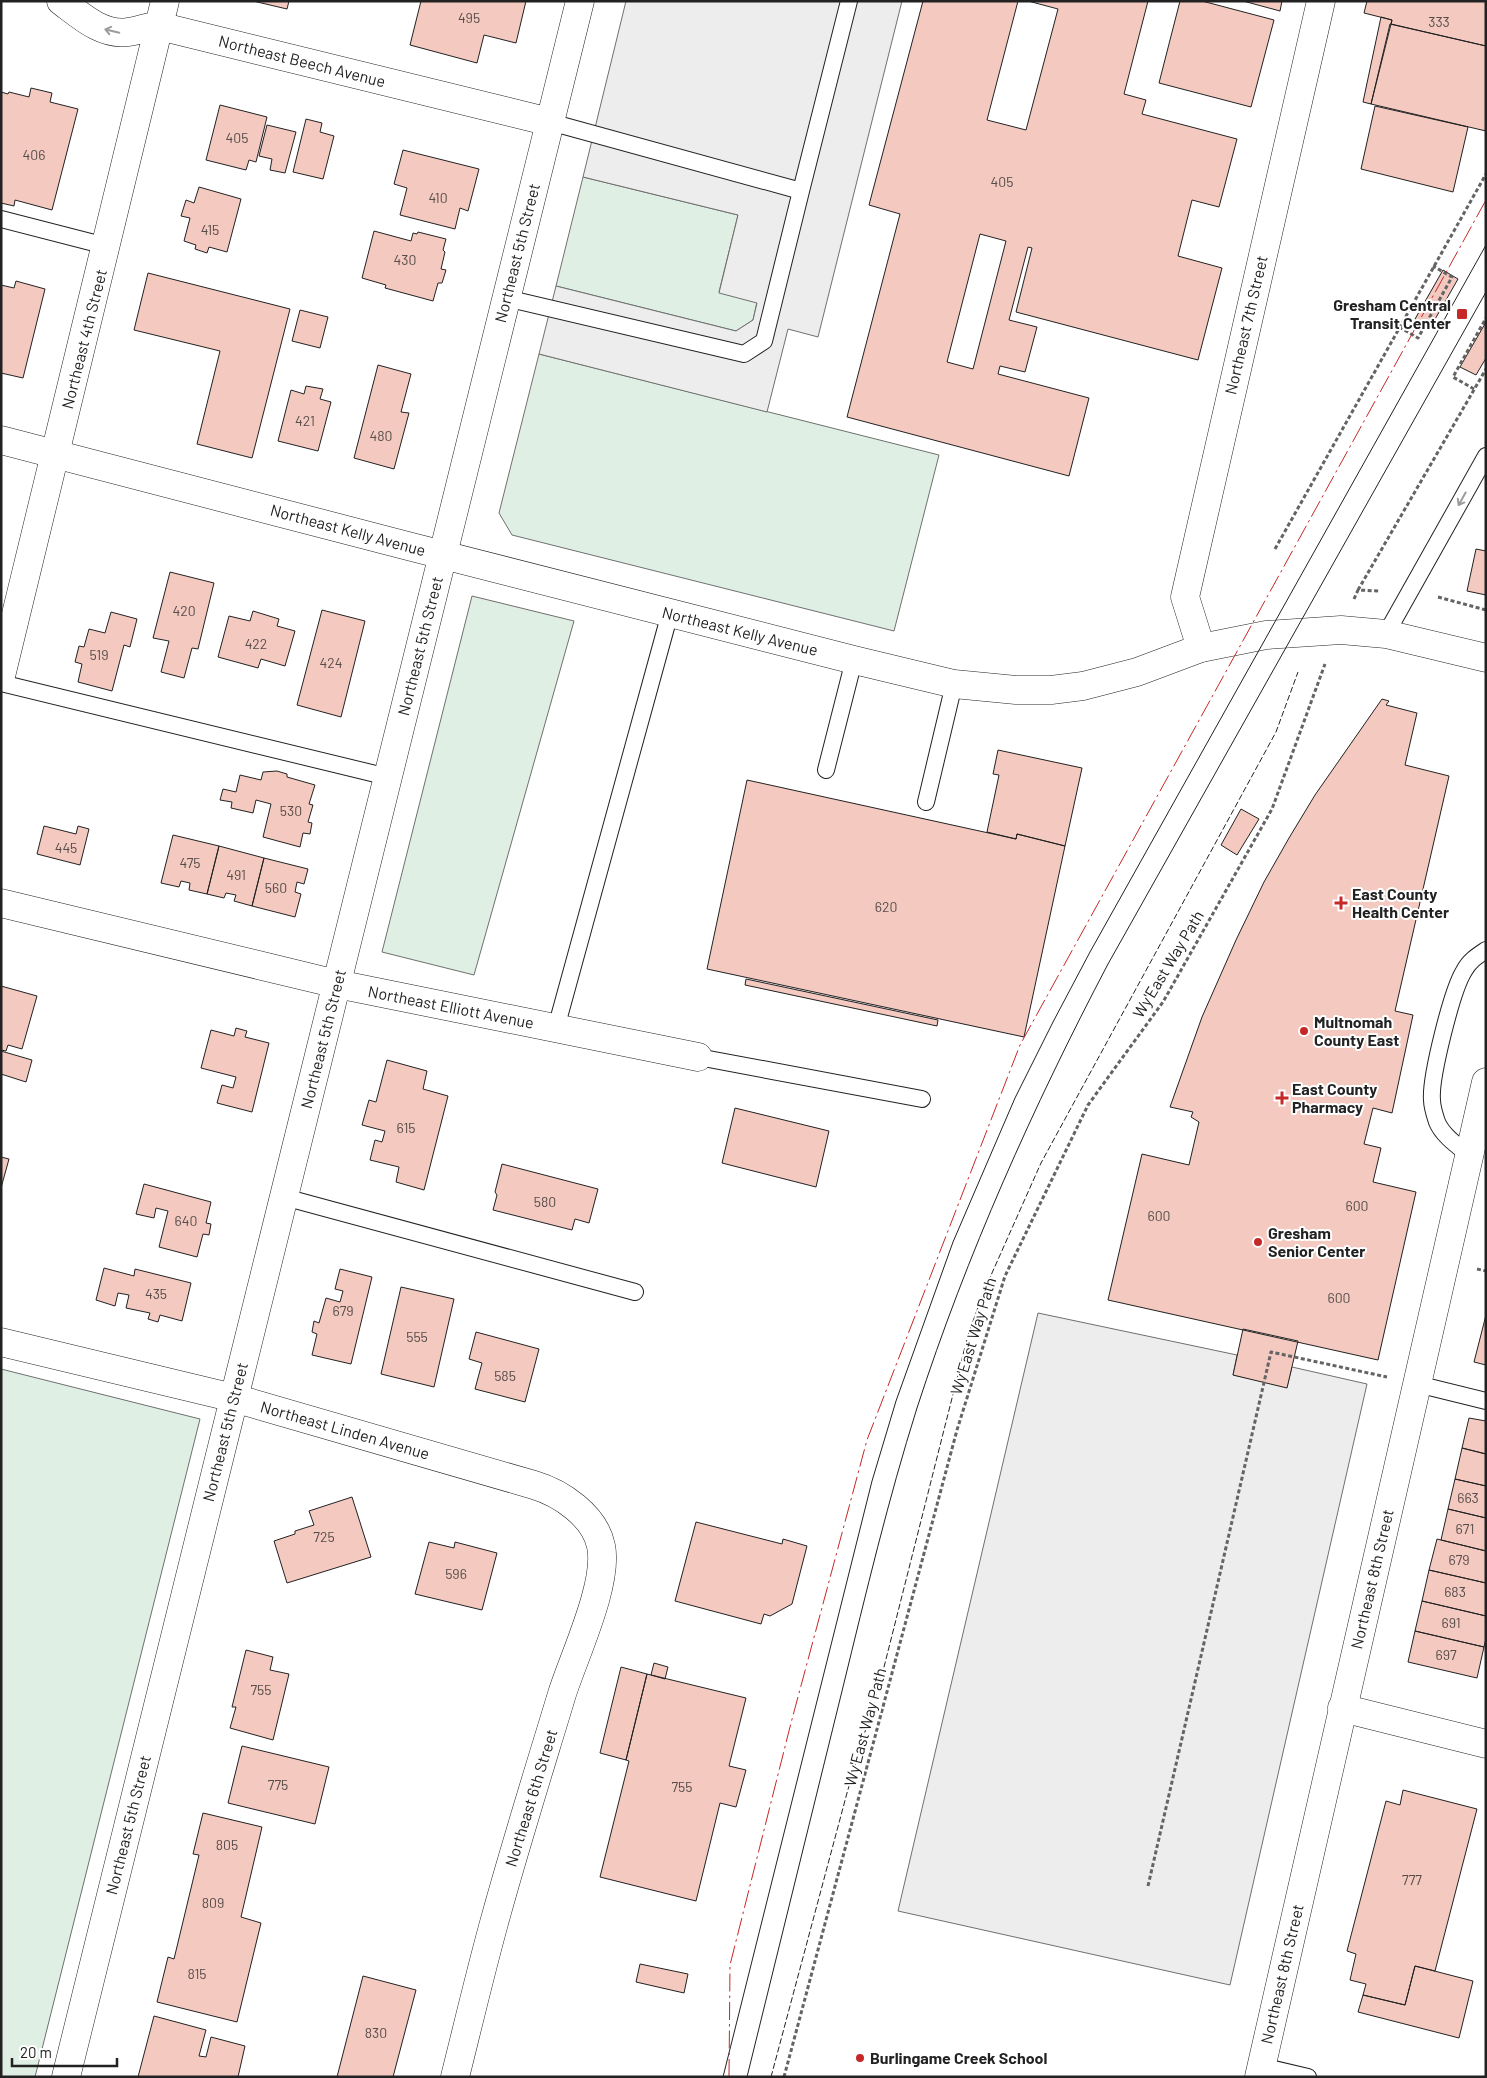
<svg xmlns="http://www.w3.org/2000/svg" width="1487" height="2078" font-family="Barlow,sans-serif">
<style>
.green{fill:#e0efe3;stroke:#6f6f6f}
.parking{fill:#ededed;stroke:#6f6f6f}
.building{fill:#f3c9c0;stroke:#222;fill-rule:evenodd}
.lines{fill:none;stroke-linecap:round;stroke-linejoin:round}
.service-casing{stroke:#222;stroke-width:18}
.minor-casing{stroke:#222;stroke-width:29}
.tertiary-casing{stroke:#222;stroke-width:29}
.path{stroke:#646464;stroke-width:3;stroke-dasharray:4 2.5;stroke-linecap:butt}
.service{stroke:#fff;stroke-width:16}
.minor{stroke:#fff;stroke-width:28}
.tertiary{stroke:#fff;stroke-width:28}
.tram{stroke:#222;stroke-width:1}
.fence{stroke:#222;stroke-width:1;stroke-dasharray:6 2.5;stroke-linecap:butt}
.power{stroke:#c62828;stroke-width:1;stroke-dasharray:18 4 2.5 4;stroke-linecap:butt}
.oneway{stroke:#9c9c9c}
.poi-dot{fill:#c62828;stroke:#fff;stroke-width:2}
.labels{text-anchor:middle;stroke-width:4;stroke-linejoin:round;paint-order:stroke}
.number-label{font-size:14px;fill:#564c4a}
.street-label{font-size:16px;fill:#222;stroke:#fff}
.poi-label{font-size:16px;font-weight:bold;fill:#222;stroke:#fff;text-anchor:start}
</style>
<rect width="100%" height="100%" fill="#fff"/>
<path class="green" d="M583,177L738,215L719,292L757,302L753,320L736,331L556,286Z
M539,354L939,455L894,631L512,535L499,513Z
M472,596L574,621L474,975L382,952Z
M1,1369L200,1419L35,2077H1Z"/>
<path class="parking" d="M626,1H902L818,337L788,329L767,412L539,354L556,286L736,331L753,320L757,303L719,293L738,215L583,177Z
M1038,1313L1237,1355L1233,1375L1287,1387L1292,1367L1367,1384L1230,1985L898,1911Z"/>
<path class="building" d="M253,1H289L287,9Z
M421,1H526L516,43L484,35L477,63L410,45Z
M923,1H1018L987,120L1026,130L1058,9L1028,1H1148L1124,94L1146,100L1142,114L1237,139L1219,207L1192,200L1178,256L1222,268L1198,360L1016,312L1032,248L1028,247L1009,320L1037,327L1025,372L1000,366L998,374L1089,398L1069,476L847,417L900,214L869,205ZM980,234L1006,241L973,369L947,362Z
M1180,1H1202L1274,20L1251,107L1159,83Z
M1243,1H1282L1280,11Z
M1367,1H1486V46L1391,24L1392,20L1364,13Z
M1381,17L1392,20L1371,104L1363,102Z
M1390,24L1486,46V131L1371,104Z
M31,88L52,93L50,102L78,109L52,210L15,200L14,206L1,203V92L8,94L9,92L29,97Z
M220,105L267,117L256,162L249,160L246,170L206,160Z
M1375,106L1468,127L1453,192L1361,169Z
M306,119L322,123L320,132L334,136L323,179L293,172Z
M267,125L296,132L285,173L270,170L272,159L259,156Z
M403,150L479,169L468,211L460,208L455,229L400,215L407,188L394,184Z
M199,187L241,199L227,252L209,247L207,253L195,249L196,245L184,241L190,218L181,216L186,200L194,203Z
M374,231L411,241L413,233L417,234L418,232L446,239L443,250L445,252L441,269L446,270L442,283H438L433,301L385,288L386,285L362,278Z
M1443,270L1458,279L1430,328L1415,319Z
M148,273L290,309L252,458L197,444L220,351L134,330Z
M16,281L45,289L23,378L1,373V285L14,288Z
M300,310L328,317L320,348L292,341Z
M1486,322V358L1476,375L1460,367Z
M378,365L411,374L401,412L409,413L394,469L354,458Z
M306,386L323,389L320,399L331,402L318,451L278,441L291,390L304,394Z
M1476,549L1486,551V595L1467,591Z
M170,572L214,583L198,649L192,648L184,678L161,672L169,641L153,638Z
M322,610L365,621L341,717L297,705Z
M253,611L279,619L277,626L295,631L285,666L261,659L258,668L218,657L229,616L250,621Z
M111,612L137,619L130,647L124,645L112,691L78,682L82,664L75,662L79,646L84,647L89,629L105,633Z
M1382,699L1389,701L1386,705L1417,713L1405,765L1449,776L1395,1011L1413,1015L1392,1113L1373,1108L1364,1144L1381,1148L1373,1182L1416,1192L1378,1360L1108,1300L1142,1154L1189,1165L1199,1122L1191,1117L1193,1112L1170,1107L1202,1017L1236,940L1264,882L1289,838L1315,795Z
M998,750L1082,768L1065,846L1017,834L1016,839L987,832L999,775L993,774Z
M277,771L287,774V777L315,785L309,804L313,805L308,822L312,823L310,834L303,833L300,847L263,837L271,804L256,800L253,813L231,808L232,802L220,800L223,789L236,792L240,775L261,780L263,772Z
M747,780L1016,839L1017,834L1065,846L1024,1037L707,969Z
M1241,809L1259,819L1237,855L1221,845Z
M44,826L76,834L78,826L89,829L80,865L37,854Z
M173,835L219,846L207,894L189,890L190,883L181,881L179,887L161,883Z
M219,846L264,858L252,906L234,901L236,895L226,893L224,898L207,894Z
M264,858L308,869L304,884L297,882L295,892L301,894L295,917L252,906Z
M746,979L938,1020L937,1026L745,985Z
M1,986L37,996L22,1049L8,1045L6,1051L1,1050Z
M236,1028L247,1031L245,1037L269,1043L252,1112L217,1103L222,1085L233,1088L236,1077L201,1068L211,1030L234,1036Z
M1,1051L32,1060L26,1082L1,1074Z
M387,1060L427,1071L423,1089L448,1096L424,1190L396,1182L399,1167L370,1160L375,1140L382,1142L385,1131L362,1125L369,1100L376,1102Z
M735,1108L829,1131L816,1187L722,1163Z
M1,1157L9,1159L1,1188Z
M502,1164L598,1189L589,1223L575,1219L572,1230L493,1210L497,1195L495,1192Z
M144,1184L211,1202L206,1223L211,1224L209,1235L203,1234L197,1257L159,1247L168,1211L156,1208L154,1218L136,1214Z
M104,1268L134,1276L135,1269L191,1283L182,1321L160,1315L158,1322L148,1319L150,1313L126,1308L129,1295L118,1293L115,1306L96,1300Z
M340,1269L372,1277L351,1364L312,1355L317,1334L312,1332L314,1321L319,1323L326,1298L340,1302L343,1291L335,1289Z
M401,1287L454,1299L434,1387L381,1374Z
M1486,1315V1365L1474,1362Z
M1243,1329L1298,1341L1287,1388L1233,1375Z
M476,1332L539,1349L525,1402L475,1389L482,1363L469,1359Z
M1469,1418L1486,1421V1454L1462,1448Z
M1462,1448L1486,1454V1486L1455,1479Z
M1455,1479L1486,1486V1518L1448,1509Z
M352,1497L371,1557L287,1583L274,1541L295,1534V1531L314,1525L309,1511Z
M1448,1509L1486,1518V1551L1441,1540Z
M696,1522L782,1544L783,1539L807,1546L792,1604L770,1616L764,1614L761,1624L675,1601Z
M1437,1539L1486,1551V1583L1429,1570Z
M429,1542L454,1548L455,1542L497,1553L482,1610L415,1594Z
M1429,1570L1486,1583V1616L1422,1601Z
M1422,1601L1486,1616V1638L1484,1647L1415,1631Z
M1415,1631L1484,1647L1477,1678L1408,1662Z
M246,1650L273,1657L270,1670L289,1674L273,1740L230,1728L236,1707H232Z
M654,1663L668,1667L665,1679L651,1675Z
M621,1667L647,1674L626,1760L600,1753Z
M647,1674L746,1698L729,1766L746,1770L736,1807L720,1803L696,1901L600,1877L629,1761L626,1760Z
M242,1746L329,1767L315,1824L228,1803Z
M1403,1790L1477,1809L1435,1971L1415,1966L1405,2005L1363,1995L1366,1984L1350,1980L1356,1954L1347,1951L1386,1801L1400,1805Z
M203,1813L262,1827L241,1917L261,1923L237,2022L157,2002L168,1957L174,1959L199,1855L193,1854Z
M640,1964L688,1974L684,1993L636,1982Z
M1415,1966L1473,1981L1459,2038L1358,2012L1363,1995L1405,2005Z
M363,1976L416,1990L393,2077H337Z
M154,2016L206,2030L199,2056L206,2057L211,2037L245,2046L238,2077H138Z"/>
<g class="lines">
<g class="service-casing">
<path id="service" d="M550,122L801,191L849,1
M1,219L106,246
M506,298L744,354L764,341L801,191
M1386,634L1486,456
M1,683L388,777
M826,770L854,660
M926,802L954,684
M556,1028L670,613
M698,1057L922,1099
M1469,1155C1458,1146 1443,1136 1437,1122C1435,1116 1432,1107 1432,1100C1430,1078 1452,990 1464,971C1469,961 1477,956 1486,950
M284,1197L635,1292
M1417,1384L1486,1401
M1261,2066L1308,2077"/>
</g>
<g class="minor-casing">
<path id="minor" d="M61,1C80,15 102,36 128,32C139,31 148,26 159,26L550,122
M1201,648L1185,597L1321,1
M1,676L165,1
M1,903L337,984L698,1057
M1,1342L234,1398L534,1485C561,1493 595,1516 601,1546C609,1583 574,1656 562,1694C539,1770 515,1846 494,1923C480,1974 468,2025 455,2077
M1342,1708L1486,1744
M66,2077L580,1"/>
</g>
<g class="tertiary-casing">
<path id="tertiary" d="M1,440L404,545L854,660L954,684L1016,690H1051L1083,686L1137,672L1201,648L1266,635L1341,630L1386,634L1486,658
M1259,2077L1486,1082"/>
</g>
<path class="path" d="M1399,327L1418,338L1452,277L1433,266
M1474,389L1453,377L1486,318
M1275,549L1486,174
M1358,590L1486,369
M1438,597L1486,610
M1354,599L1358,590L1379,591
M1477,1269L1486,1271
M1148,1886L1271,1352L1387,1377
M784,2077L957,1430L1005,1276L1088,1105L1163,1002L1272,809L1325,664"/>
<use href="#service" class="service"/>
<use href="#minor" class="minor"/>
<use href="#tertiary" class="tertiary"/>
<path class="tram" d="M723,2077L872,1481L896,1401L953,1242L1015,1098L1053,1022L1090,952L1486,245
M747,2077C779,1947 811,1817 843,1687C866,1593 888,1500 917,1408C967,1254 1033,1107 1108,964L1486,292"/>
<path class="fence" d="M771,2077L847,1793L884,1667L968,1335L984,1291L1041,1163L1276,732L1298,672"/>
<path class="power" d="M729,2077L730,1965L791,1723L867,1440L1020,1045L1486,200"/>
</g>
<defs><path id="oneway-shaft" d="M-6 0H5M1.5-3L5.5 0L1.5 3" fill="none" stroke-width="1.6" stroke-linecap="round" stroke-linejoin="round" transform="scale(1.25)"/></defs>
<g class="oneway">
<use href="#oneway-shaft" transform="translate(112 31) rotate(-166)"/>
<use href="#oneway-shaft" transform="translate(1462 499) rotate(119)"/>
</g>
<g class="poi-dot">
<rect x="1456" y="308" width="12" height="12" rx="2.5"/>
<path d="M1338.5 895.5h5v5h5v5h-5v5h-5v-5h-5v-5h5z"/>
<circle cx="1304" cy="1031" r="5"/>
<path d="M1279.5 1090.5h5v5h5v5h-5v5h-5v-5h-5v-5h5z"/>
<circle cx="1258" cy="1242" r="5"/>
<circle cx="860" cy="2058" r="5"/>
</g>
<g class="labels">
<g class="number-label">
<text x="469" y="23">495</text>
<text x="1439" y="27">333</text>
<text x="237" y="143">405</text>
<text x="34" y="160">406</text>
<text x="1002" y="187">405</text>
<text x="438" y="203">410</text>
<text x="210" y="235">415</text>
<text x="405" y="265">430</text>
<text x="305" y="426">421</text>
<text x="381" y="441">480</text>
<text x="184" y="616">420</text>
<text x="256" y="649">422</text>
<text x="99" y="660">519</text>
<text x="331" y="668">424</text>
<text x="291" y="816">530</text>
<text x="66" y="853">445</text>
<text x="190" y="868">475</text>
<text x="236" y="880">491</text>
<text x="276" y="893">560</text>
<text x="886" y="912">620</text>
<text x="406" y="1133">615</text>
<text x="545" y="1207">580</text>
<text x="1357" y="1211">600</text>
<text x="1159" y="1221">600</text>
<text x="186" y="1226">640</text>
<text x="156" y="1299">435</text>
<text x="1339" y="1303">600</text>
<text x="343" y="1316">679</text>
<text x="417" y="1342">555</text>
<text x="505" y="1381">585</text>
<text x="1468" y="1503">663</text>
<text x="1465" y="1534">671</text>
<text x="324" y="1542">725</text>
<text x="1459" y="1565">679</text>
<text x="456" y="1579">596</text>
<text x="1455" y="1597">683</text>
<text x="1451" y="1628">691</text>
<text x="1446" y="1660">697</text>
<text x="261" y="1695">755</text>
<text x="278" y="1790">775</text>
<text x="682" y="1792">755</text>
<text x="227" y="1850">805</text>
<text x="1412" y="1885">777</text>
<text x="213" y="1908">809</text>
<text x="197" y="1979">815</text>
<text x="376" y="2038">830</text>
</g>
<g class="street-label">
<text transform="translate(302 61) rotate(14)" y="6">Northeast Beech Avenue</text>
<text transform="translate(517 253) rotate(-76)" y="6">Northeast 5th Street</text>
<text transform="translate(1246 325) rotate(-77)" y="6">Northeast 7th Street</text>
<text transform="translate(84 339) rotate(-76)" y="6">Northeast 4th Street</text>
<text transform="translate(348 530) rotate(15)" y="6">Northeast Kelly Avenue</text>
<text transform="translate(740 631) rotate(14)" y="6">Northeast Kelly Avenue</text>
<text transform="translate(420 646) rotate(-76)" y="6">Northeast 5th Street</text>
<text transform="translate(1168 964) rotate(-59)" y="6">Wy'East Way Path</text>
<text transform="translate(451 1007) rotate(11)" y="6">Northeast Elliott Avenue</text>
<text transform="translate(323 1039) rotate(-76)" y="6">Northeast 5th Street</text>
<text transform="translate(973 1336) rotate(-73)" y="6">Wy'East Way Path</text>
<text transform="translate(345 1430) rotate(16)" y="6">Northeast Linden Avenue</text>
<text transform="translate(225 1432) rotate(-76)" y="6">Northeast 5th Street</text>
<text transform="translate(1372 1579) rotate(-77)" y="6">Northeast 8th Street</text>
<text transform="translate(865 1727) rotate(-75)" y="6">Wy'East Way Path</text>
<text transform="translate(531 1798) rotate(-73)" y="6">Northeast 6th Street</text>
<text transform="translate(128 1825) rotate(-76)" y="6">Northeast 5th Street</text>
<text transform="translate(1282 1974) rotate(-77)" y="6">Northeast 8th Street</text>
</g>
<g class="poi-label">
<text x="1451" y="311" text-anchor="end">Gresham Central<tspan x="1451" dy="18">Transit Center</tspan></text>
<text x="1352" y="900">East County<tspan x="1352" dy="18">Health Center</tspan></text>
<text x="1314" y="1028">Multnomah<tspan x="1314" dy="18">County East</tspan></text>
<text x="1292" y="1095">East County<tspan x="1292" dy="18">Pharmacy</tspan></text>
<text x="1268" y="1239">Gresham<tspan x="1268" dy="18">Senior Center</tspan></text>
<text x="870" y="2064">Burlingame Creek School</text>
</g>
</g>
<rect width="1487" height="2078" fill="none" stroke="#222222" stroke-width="5"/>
<path d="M12 2058v8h105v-8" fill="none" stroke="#222222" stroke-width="2.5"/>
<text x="20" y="2058" font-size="15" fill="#222222" stroke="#ffffff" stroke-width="4" paint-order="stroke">20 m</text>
</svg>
